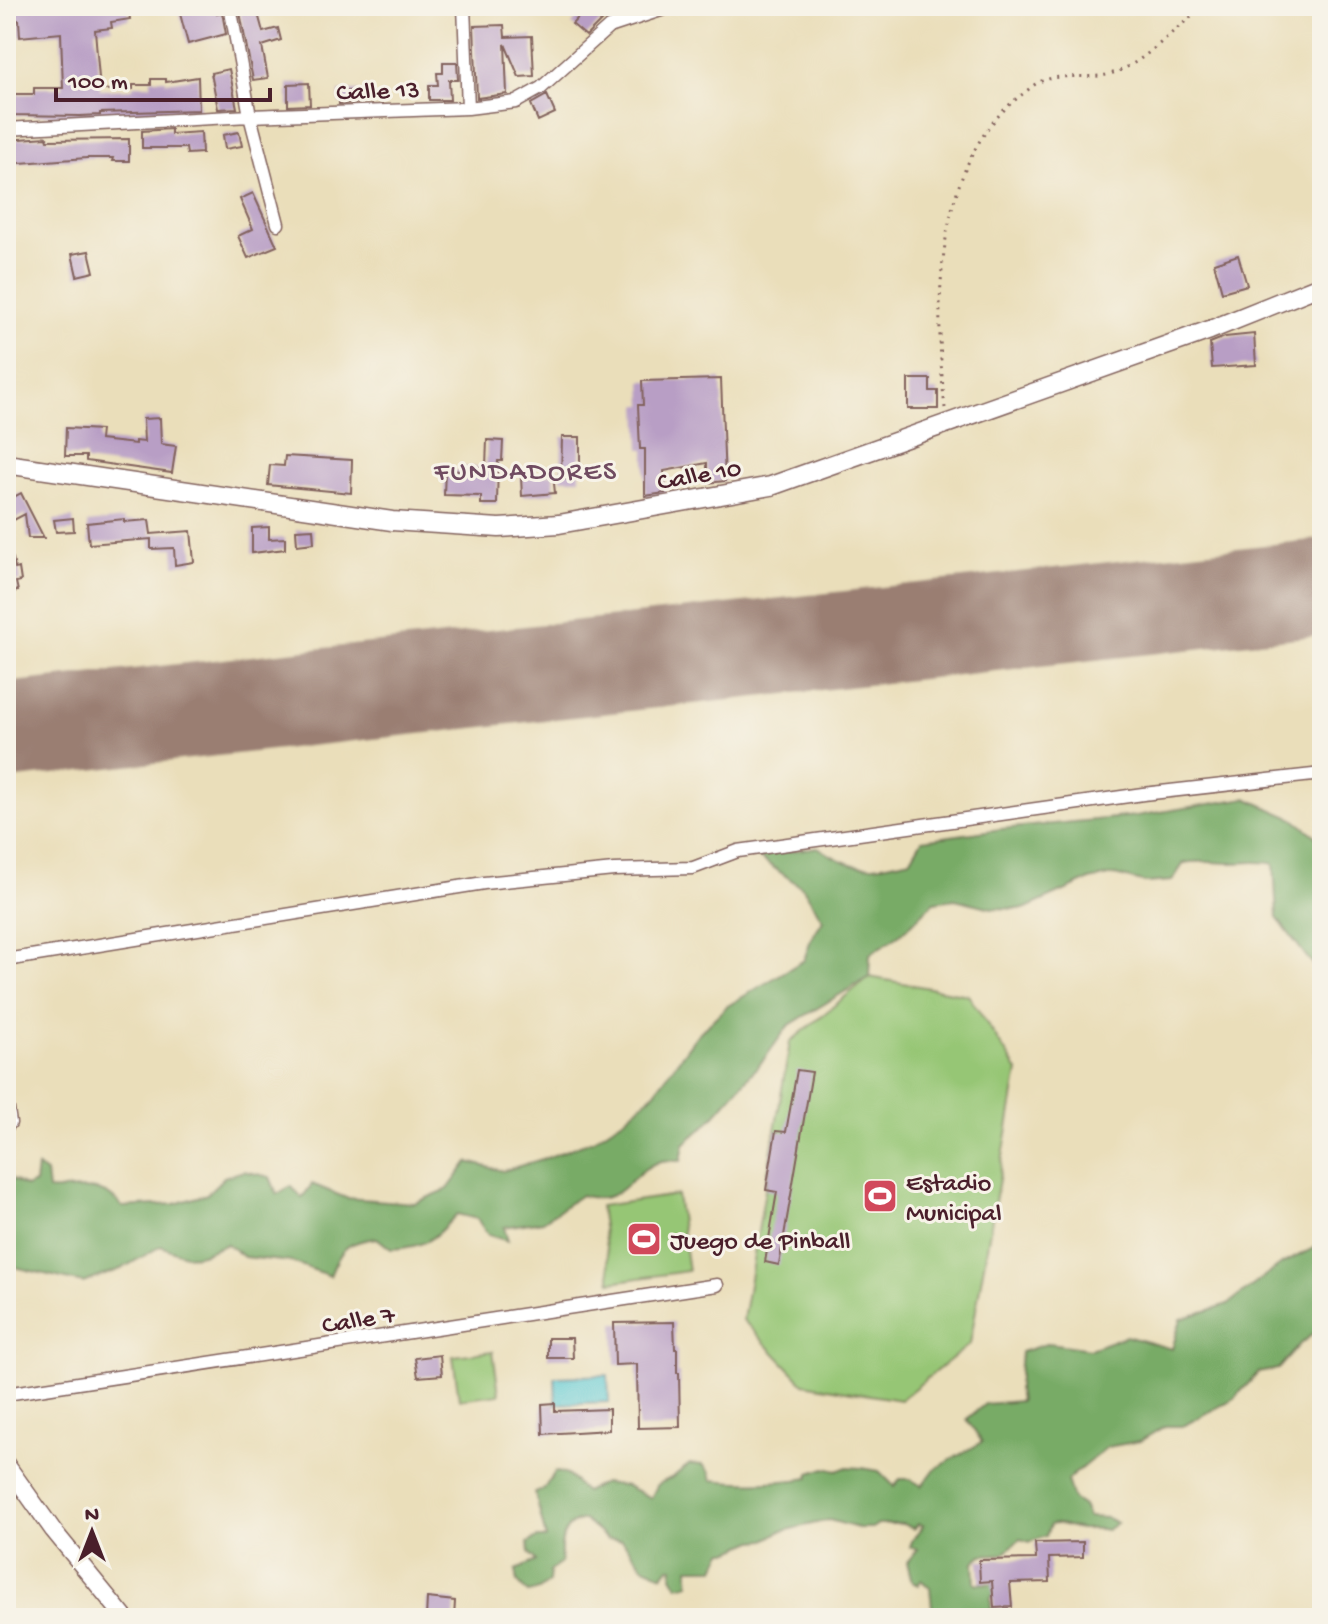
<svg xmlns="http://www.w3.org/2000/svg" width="1328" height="1624" font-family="'Gochi Hand',sans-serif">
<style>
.green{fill:#96c675;stroke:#707250;stroke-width:2}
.forest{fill:#78ab66;stroke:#616548;stroke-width:2}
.water{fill:#5cc9d2;stroke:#53747e;stroke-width:2}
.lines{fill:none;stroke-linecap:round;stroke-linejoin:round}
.runway{stroke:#9a7e72;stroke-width:96}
.building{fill:#b89ec5}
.street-casing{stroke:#82625d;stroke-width:15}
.secondary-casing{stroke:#82625d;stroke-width:19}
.primary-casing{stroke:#82625d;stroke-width:21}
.path{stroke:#82625d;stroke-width:3;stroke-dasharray:2 6;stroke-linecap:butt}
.street{stroke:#fff;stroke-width:12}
.secondary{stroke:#fff;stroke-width:16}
.primary{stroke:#fff;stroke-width:18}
.labels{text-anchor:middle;stroke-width:6;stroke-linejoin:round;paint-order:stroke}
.street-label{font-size:26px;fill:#4a1f2b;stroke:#f7f3e8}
.poi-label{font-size:26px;fill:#4a1f2b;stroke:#f7f3e8;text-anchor:start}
.neighbourhood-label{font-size:28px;letter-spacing:2px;fill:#704b61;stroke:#f7f3e8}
</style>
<rect width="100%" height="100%" fill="#f7f3e8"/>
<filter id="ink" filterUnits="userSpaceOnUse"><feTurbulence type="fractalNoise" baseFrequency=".0125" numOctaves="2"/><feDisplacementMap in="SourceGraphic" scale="16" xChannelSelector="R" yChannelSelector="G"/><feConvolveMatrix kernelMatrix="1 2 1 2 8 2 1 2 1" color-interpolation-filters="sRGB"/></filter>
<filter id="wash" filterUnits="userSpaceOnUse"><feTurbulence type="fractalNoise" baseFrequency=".006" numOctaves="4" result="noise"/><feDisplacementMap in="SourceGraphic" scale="32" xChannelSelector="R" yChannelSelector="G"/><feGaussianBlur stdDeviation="1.8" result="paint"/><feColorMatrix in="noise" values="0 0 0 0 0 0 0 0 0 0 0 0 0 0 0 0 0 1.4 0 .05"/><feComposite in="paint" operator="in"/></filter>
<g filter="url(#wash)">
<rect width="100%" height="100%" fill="#eadeba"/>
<path class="green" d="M869,977L968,995L1018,1071L970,1344L900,1400L804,1384L743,1320L790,1042Z
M677,1195L688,1271L611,1282L600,1206Z
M493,1351L499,1394L459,1399L453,1356Z"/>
<path class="forest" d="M1246,798L1294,819L1316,836L1322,858V1069L1316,1051L1322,977L1277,918L1274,864C1259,860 1245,863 1229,863C1213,863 1199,860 1184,863L1172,881L1146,883L1115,875L1089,880L1024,909L992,908L955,899L934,902L903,932L870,954L869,977L788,1026L765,1058L707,1124L684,1144L681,1161C675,1161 666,1160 661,1161C628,1171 624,1209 581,1195L543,1221L504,1227L508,1241L488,1235L477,1219L457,1214C433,1239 427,1247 391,1249L377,1238C346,1242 341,1248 330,1276L292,1262L244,1257L227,1244C193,1257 196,1261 161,1246L121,1269L83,1283L6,1265V1176L26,1187L35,1183L37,1167L46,1173L48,1190C78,1192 102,1180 122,1207L175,1204L207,1194L224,1177L244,1171L270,1177L277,1194L291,1186L302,1198L312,1184L346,1198L415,1203L448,1189L468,1162L503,1171L549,1157L593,1140L626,1118L653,1094L697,1035L726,1007L804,960L811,939L823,920L803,888L757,856L818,847C856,873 868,868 911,859L922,840L1001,829L1136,816Z
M1322,1244V1327L1300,1344L1278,1369L1258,1373L1235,1398L1183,1426H1165L1140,1441L1107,1447L1067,1480L1073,1499L1083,1506L1088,1517L1107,1518L1117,1523L1107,1530C1098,1528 1094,1529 1085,1529C1072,1530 1063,1521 1050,1525L1046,1536L1030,1542L1020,1539L1003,1554L982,1555L974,1562L975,1583L998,1584L1002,1591L991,1597V1609L1003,1612L1000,1618H925L932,1607L930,1588L921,1580L918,1585L912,1582L907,1562L918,1549L910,1547C913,1534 920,1534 923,1525L918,1524L914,1529L903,1524H878L872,1528H858L829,1520L779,1532L766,1540L754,1541L731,1551H723L715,1568H689V1584L678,1586L672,1576L673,1567H669L663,1575L644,1567L622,1540L607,1539L584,1520C561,1524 560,1542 561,1563L550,1571L549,1582L539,1590L528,1593L518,1582L516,1570L536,1561L529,1552L528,1543L537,1538H546L535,1493L543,1490L555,1472C571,1472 574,1484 585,1492L603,1483L627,1486L651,1498L658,1484L671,1478L690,1464L703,1465L710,1472L712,1480C745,1484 776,1483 809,1478L810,1473L825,1468L837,1471L847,1467L862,1468L879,1471L894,1486L900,1479H910L922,1486L935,1469L982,1442L967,1419L985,1404L1020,1401L1018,1388L1021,1352L1049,1343L1090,1349L1126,1336L1172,1349L1181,1319L1228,1304L1283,1263Z"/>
<path class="water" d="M608,1375L609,1402L556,1404L555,1377Z"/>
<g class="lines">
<path class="runway" d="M6,731L1322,587"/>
</g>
<g id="blocks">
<path class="building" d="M6,6H128L130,19L111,22L112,28L95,30L100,90L133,89V85H151V79H166V82L198,77L199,110L100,113V115L80,116L10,115V94H34V88H63L61,33L20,37L19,20L6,21Z
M194,6H216L217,13L222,12L226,34L188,44L179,10Z
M256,6L263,32L278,28L281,40L262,46L268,78L253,80L239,7Z
M589,6H597L607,15L586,36L572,24Z
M504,25L505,37L532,36L534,76L519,77L505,44L507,94L477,98L474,26Z
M443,62H457L458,80H449L450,100H429V85H438L437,73H443Z
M229,69L237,108L218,109L211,73Z
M309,83L310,105L288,106V84Z
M339,91H360V103L339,104Z
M547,95L555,113L538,121L531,104Z
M171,129V134L201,132L202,153L187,154L186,148H142V131Z
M239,132L242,146L225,149L223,135Z
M47,137L48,140L129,139V161H112L113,158H87L7,164L6,140Z
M253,193L277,246L248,258L238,236L253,229L240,199Z
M89,251L94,272L77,276L72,254Z
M1238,255L1247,285L1222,292L1214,263Z
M1254,334L1256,365L1212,368L1210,343L1225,337Z
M721,379L725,481L707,483V463L664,471L665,493L645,496V449H640L638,405H643L642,381Z
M908,379H930V391H938V409H908Z
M160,418L161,444L176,446L172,473L86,461V456H65L66,428L101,430L100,440L135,444V441L144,442L143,419Z
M562,437H580V479H561Z
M487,440L503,441L502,461H498L497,504H481V496L444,495L445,470L461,471V467H486Z
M285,456L352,460L351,493L268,485L270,465L284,466Z
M553,474L555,493L522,496L521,477Z
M21,493L24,499L44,538H28L25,514L6,524V501Z
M73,518L74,531L56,532L54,520Z
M124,519V522L149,520L151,534L191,531L194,562L175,565L174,548L151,549V539L89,544L87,523Z
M269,527V539L285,538V549L252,553V528Z
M313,529L314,543L297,545L296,530Z
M6,558H13L15,569L19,568L21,581L16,582L18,591L6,592Z
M797,1070L812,1072L779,1265L765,1262L777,1192L766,1190L776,1131L786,1132Z
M674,1322L675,1349H677V1373H679L680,1427L638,1428L637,1364L615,1365L614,1323Z
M548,1338H572L573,1358H548Z
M440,1355L442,1375L418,1377L415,1358Z
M555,1403V1411L609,1409V1430L543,1434L542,1404Z
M1083,1542V1557L1049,1558L1050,1582L1010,1583L1012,1607L994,1608L992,1581L980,1582L979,1560L1036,1559L1035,1543Z
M427,1598L455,1601L454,1618H426Z"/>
</g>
</g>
<g filter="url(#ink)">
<use href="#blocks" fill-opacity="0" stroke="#82625d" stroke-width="2"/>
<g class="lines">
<g class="street-casing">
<path id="street" d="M230,6L250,116L278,224
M464,6L468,108
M6,129L250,116L468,108L516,102L541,88L609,27L673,6
M6,262H7
M6,960L484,883L614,870L693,868L738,851L1143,794L1322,774
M6,1096L10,1123L6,1127
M6,1394L717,1285"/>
</g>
<g class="secondary-casing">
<path id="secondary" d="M6,1464L53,1530L125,1618"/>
</g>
<g class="primary-casing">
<path id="primary" d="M6,464L392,521L499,528L559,524L771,486L1210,330L1322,285"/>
</g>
<path class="path" d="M945,408C934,310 933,162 1020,96C1026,92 1033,85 1039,82C1059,73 1085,79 1106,75C1141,67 1166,35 1195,14L1198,6"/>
<use href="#street" class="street"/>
<use href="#secondary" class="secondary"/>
<use href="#primary" class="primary"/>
</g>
</g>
<defs>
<g id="stadium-square" transform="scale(1.8)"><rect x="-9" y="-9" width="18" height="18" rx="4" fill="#d1495b" stroke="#f7f3e8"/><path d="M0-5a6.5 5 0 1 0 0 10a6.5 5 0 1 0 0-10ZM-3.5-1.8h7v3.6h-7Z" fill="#fff"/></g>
</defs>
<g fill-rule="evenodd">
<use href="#stadium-square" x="880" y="1196"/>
<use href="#stadium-square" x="644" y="1239"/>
</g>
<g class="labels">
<g class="street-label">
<text transform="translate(378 89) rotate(-2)" y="9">Calle 13</text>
<text transform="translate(699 473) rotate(-10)" y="9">Calle 10</text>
<text transform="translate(358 1318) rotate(-9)" y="9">Calle 7</text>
</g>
<g class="poi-label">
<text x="906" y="1190">Estadio<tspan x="906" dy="30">Municipal</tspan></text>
<text x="670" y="1248">Juego de Pinball</text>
</g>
<g class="neighbourhood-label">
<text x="526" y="479">FUNDADORES</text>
</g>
</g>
<rect width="1328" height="1624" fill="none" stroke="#f7f3e8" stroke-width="32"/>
<g transform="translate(92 1532)" stroke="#f7f3e8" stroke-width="6" paint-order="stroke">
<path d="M0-6L14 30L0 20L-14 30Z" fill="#4a1f2b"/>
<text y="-12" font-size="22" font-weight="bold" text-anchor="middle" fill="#4a1f2b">N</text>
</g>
<path d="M56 88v12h214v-12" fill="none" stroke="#4a1f2b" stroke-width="4"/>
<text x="68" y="88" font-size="24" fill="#4a1f2b" stroke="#f7f3e8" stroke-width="6" paint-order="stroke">100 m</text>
</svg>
